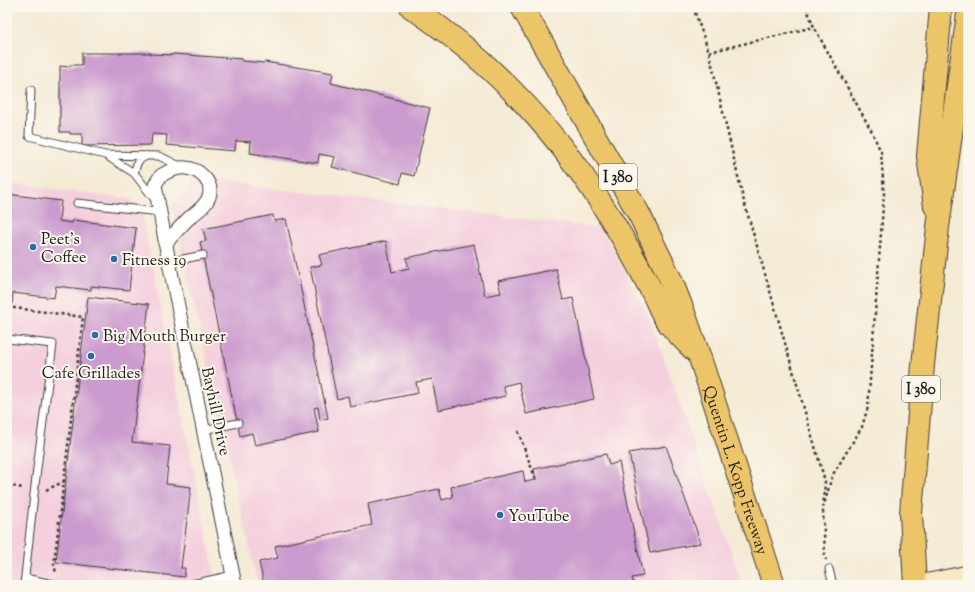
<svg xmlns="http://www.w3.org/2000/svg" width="975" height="592" font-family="'Sorts Mill Goudy',serif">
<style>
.built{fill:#f4cfdd}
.building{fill:#cb9ace}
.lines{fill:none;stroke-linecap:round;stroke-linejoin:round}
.lane-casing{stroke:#3c3b38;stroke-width:9}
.street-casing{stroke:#3c3b38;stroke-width:15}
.secondary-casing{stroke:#3c3b38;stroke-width:21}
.highway-casing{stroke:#3c3b38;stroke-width:24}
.path{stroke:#3c3b38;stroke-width:2.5;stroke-dasharray:3 3;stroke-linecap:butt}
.lane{stroke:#fff;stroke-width:7}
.street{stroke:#fff;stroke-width:13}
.secondary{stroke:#f8e8c3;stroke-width:19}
.highway{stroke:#edc569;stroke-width:22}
.poi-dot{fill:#1f6fb2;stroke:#fbf7ec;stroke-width:1.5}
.labels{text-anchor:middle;stroke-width:4;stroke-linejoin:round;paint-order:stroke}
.shield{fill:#fbf7ec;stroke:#5f5e5a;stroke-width:1}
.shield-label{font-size:15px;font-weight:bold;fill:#1c1c1c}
.poi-label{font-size:16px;fill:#1c1c1c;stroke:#fbf7ec;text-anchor:start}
.street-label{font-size:16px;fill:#1c1c1c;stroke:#fbf7ec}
</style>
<rect width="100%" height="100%" fill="#fbf7ec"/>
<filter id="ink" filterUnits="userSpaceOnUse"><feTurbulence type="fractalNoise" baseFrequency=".025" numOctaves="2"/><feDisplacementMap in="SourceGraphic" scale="8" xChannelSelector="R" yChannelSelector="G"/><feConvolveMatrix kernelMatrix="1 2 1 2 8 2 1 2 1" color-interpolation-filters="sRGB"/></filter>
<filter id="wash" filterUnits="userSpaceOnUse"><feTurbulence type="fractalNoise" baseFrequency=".012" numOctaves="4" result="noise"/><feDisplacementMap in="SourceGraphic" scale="16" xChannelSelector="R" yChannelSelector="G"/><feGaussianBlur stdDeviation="0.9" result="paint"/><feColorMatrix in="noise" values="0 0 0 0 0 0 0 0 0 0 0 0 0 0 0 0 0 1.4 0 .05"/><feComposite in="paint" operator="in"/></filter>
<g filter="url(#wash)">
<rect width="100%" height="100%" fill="#f4ebd5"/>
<path class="built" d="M193,179L601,228L649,316L743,585H258L172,207Z
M7,183L130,199L139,205L141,210L217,585H7Z"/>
<g id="blocks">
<path class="building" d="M82,53H151V54L173,55V54L242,59V61L264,63L265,62L333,73L331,83L430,108L414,176L402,173L400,184L332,167L335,157L319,154L318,163L250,153L251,142L236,141L235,151L166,145L167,135L152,134L151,145L82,146V134H70V132H60V66L70,67V65H82Z
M7,194L61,201L59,221L72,223L73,220L136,228L129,290L91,286V290L56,286L54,298L13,293L12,304L7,303Z
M273,215L274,221L286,219L328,418L320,420L318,407L314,408L319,432L255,445L252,433L240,436L200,242L206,241L203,229Z
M386,241L392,272L409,268L406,258L474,244L485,296L501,293L498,281L556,269L563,300L573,298L594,399L526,414L519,382L503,386L506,396L438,410L432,379L416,382L418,393L350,407L348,396L337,399L310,267L322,265L319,255Z
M88,297L149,304L132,442L170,446L166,484L191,487L181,568H185L184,577L56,562Z
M666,446L701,543L650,553L629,453Z
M606,454L609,465L619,462L643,576L632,578L634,585H264L259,562L278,558L275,546L372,525L368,504L439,489L442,500L453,497L451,487L523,471L525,482L536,480L534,469Z"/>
</g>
</g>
<g filter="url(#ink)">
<use href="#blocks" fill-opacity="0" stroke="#3c3b38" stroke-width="1"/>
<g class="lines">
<g class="lane-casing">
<path id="lane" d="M31,90L29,136L105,155L159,156L182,167
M105,155L134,173L156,201
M134,173L138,161L146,156
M77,203L160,212
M169,262L203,255
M7,339L53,344L37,468L24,585
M203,430L238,423
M829,569L833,585
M25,578L58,585
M188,585L233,575"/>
</g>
<g class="street-casing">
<path id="street" d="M165,244C173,235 180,227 188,219C196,212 205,207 209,197C214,182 199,169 186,168C179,167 168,171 162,175C159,177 157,182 155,185L169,262L235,585"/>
</g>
<g class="secondary-casing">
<path id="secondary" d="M919,585L968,575"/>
</g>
<g class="highway-casing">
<g id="highway">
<path d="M411,7C492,61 557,131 608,214C623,238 637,263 650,288C656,298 660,311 666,320C674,331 684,340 693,349"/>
<path id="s1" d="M522,7L640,216L671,280L684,313L699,355L774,585"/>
<path d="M935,206L928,156L941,7"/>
<path d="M915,585L911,513L923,365L938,227L968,14"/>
</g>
</g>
<path class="path" d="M693,7L709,52L743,198L825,481L823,511L825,555L826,560
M806,7L814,27L871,130L881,152L884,193L868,407L862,427L832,476L824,505
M709,52L814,27
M7,307L83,317L54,564L56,573
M518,431L536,480
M7,485L23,488
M46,490L63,482"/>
<use href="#lane" class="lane"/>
<use href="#street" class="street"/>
<use href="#secondary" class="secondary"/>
<use href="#highway" class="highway"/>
</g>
</g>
<g class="poi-dot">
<circle cx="33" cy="247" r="4"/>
<circle cx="114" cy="259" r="4"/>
<circle cx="95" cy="335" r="4"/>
<circle cx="91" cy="356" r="4"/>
<circle cx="500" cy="515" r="4"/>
</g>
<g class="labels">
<g class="shield">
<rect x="599" y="164" width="38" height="26" rx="3"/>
<rect x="902" y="376" width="38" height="26" rx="3"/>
</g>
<g class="shield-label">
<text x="618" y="182">I 380</text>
<text x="921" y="394">I 380</text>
</g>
<g class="poi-label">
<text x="41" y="244">Peet's<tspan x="41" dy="18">Coffee</tspan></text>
<text x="122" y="265">Fitness 19</text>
<text x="103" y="341">Big Mouth Burger</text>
<text x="91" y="378" text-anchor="middle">Cafe Grillades</text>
<text x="508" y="521">YouTube</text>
</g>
<g class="street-label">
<text transform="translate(217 411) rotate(78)" y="6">Bayhill Drive</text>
<text dy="6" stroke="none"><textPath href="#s1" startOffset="512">Quentin L. Kopp Freeway</textPath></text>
</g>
</g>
<rect width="975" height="592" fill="none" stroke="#fbf7ec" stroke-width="24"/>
</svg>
